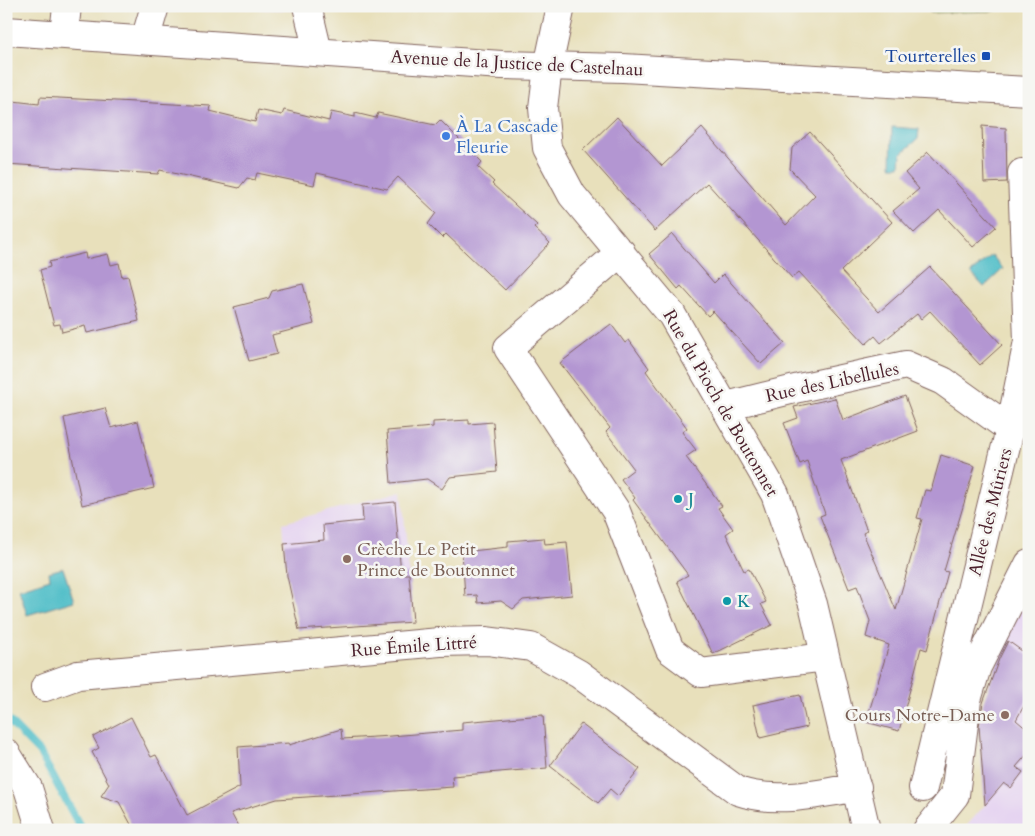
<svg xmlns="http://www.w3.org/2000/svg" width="1035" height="836" font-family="Cardo,serif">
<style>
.built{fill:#e5d3f1}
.green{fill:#a5c36b;stroke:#78714b}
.water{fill:#50bec8;stroke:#4d6e7a}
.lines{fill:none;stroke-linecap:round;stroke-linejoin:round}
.stream{stroke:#50bec8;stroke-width:8}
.building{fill:#b396d2}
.minor-casing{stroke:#81635d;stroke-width:30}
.major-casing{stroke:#81635d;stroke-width:30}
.minor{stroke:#fff;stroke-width:28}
.major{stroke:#fff;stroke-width:28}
.transit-dot{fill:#1a4fb4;stroke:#f6f6f2;stroke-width:2}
.shop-dot{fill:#3f7fe0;stroke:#f6f6f2;stroke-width:2}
.culture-dot{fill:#0f9aa8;stroke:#f6f6f2;stroke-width:2}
.education-dot{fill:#8d6e63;stroke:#f6f6f2;stroke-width:2}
.labels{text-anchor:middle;stroke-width:5;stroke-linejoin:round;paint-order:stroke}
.transit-label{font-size:18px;fill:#164399;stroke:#f6f6f2;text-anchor:end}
.street-label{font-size:18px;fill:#4a1f2b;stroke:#f6f6f2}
.shop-label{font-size:18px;fill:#366cbe;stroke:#f6f6f2;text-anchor:start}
.culture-label{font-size:18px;fill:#0d838f;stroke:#f6f6f2;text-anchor:start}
.education-label{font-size:18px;fill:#785e54;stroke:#f6f6f2;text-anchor:start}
</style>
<rect width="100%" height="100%" fill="#f6f6f2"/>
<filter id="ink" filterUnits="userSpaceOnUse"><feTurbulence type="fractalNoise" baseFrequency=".02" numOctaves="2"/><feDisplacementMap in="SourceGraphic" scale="10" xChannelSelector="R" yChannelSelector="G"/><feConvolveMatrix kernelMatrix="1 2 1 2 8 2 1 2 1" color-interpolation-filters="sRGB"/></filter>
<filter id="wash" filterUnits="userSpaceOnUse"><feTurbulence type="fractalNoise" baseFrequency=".0096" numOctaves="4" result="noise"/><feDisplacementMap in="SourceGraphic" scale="20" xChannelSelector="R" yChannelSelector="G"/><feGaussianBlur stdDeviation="1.12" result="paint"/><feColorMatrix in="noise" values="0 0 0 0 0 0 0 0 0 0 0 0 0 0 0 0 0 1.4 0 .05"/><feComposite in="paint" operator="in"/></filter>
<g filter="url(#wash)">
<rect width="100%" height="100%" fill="#e8e0bb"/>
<path class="built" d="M188,6H359L358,13Z
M402,491L413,622L299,630L287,576L283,523Z
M1029,592V830H963L985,805L979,727L983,703L1006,639Z"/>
<path class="green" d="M930,6H995V11L930,13Z"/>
<path class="water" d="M892,127L919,129L918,139L901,154L900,166H891Z
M992,255L1003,269L984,287L971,273Z
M63,568L74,601L27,615L19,589L50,579L49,572Z"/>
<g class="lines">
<path class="stream" d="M6,718L40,753L82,830"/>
</g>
<g id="blocks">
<path class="building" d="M40,97L211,106L210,111L255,122L258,110L282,115L284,110L329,121L331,112L355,117V113L376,118L378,113L435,125L440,120L482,162L478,167L494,182L492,184L537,225L534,228L550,243L505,290L446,234L442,238L428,224L436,213L398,177L387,189L317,173L314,185L257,173L255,180L247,178L239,188L160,170L158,174L6,164V105H13V101L39,104Z
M617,117L662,166L702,128L786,225L815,195L790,169L792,148L810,132L892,222L841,271L879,312L930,267L1002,345L980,365L930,311L921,319L917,314L881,343L875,336L866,344L799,272L792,278L707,183L655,231L583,150Z
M982,126L1006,128L1007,182L984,183Z
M928,152L996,227L973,247L939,210L914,233L893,211L919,189L905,173Z
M672,234L714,283L723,274L785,343L761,364L713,311L708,316L681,286L678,289L649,254Z
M85,253L86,259L108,254L111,265L119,263L122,277L128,276L139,321L87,333L85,326L62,332L60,324L54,325L40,270L50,267L49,262Z
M303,284L314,324L272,335L277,354L249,361L234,307L269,298L272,291Z
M611,324L625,343L629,340L649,368L646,371L687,428L682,432L696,450L686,457L722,506L718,508L733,529L726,534L744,571L749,569L766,602L761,604L772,625L713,654L677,581L688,575L633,500L635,498L621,479L634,469L606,432L610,428L560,363Z
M905,396L918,431L841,460L867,531L863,533L896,610L922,519L917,518L925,490L931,491L941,455L975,466L944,571L948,572L927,650L921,648L899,731L866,722L889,645L866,637L870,621L857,586L849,589L820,516L825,514L807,461L800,464L784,423L798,418L794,407L835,398L843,420Z
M105,408L111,428L138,421L154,488L82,505L64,418Z
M469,420V424L493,422L497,472L450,477L442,489L427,479L391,483L387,431L433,427V422Z
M395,502L401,574H409L413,622L299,630L287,576L284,544L324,540L323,525L363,521L362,505Z
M544,538L545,544L567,542L572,595L523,600L513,609L501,601L478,603L477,595L465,596L462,552L508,547V541Z
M1008,641L1029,656V697L1016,720L1029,731V752L1016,767L1023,772L1011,788L1004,783L985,805L979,726L983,703L999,659Z
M800,695L807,727L760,738L753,705Z
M543,715L547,768L452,776L453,787L277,799L231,813L240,830H134L119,802L101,796L109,784L92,752L99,748L93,737L131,717L151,757L156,755L187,815L240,787L238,747L289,743V745L341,729L342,739L391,736L462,730V722Z
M581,724L640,769L618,796L610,789L598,803L550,766Z"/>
</g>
</g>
<g filter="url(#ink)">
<use href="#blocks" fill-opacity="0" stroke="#81635d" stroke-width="1"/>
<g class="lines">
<g class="minor-casing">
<path id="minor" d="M307,6L318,52
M561,6L548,67L543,108L547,148L572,195L672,315L775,494L813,604L866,830
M64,34L67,6
M145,40L155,6
M621,252L508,348L616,511L670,650L701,673L825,657
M726,406L799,388L906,365L943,381L1010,429
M45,687L78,675L440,642L487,641L531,647L579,674L738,791C776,804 818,794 857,787
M6,753L28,788L41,830
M923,788L1010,429L1028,341L1022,173
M927,830L955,795L967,700L977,667L1029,564"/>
</g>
<g class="major-casing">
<path id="major" d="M6,31L502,65L623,68L1029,91"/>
</g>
<use href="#minor" class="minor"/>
<use href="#major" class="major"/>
</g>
</g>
<rect class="transit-dot" x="981" y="51" width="10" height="10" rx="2.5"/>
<circle class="shop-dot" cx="446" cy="136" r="5"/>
<g class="culture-dot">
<circle cx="678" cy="499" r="5"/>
<circle cx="727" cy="601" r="5"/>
</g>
<g class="education-dot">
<circle cx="347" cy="559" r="5"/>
<circle cx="1005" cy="715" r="5"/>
</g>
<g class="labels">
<g class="transit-label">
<text x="976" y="62">Tourterelles</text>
</g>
<g class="street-label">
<text transform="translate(517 63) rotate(3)" y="6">Avenue de la Justice de Castelnau</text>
<text transform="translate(832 382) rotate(-12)" y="6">Rue des Libellules</text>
<text transform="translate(721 403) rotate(60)" y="6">Rue du Pioch de Boutonnet</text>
<text transform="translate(990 512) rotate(-76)" y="6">Allée des Mûriers</text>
<text transform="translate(414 646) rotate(-4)" y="6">Rue Émile Littré</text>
</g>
<g class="shop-label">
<text x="456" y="132">À La Cascade<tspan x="456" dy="21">Fleurie</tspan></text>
</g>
<g class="culture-label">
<text x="688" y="505">J</text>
<text x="737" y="607">K</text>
</g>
<g class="education-label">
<text x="357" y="555">Crèche Le Petit<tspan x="357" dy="21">Prince de Boutonnet</tspan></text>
<text x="995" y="721" text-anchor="end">Cours Notre-Dame</text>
</g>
</g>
<rect width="1035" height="836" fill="none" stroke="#f6f6f2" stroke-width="25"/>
</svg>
